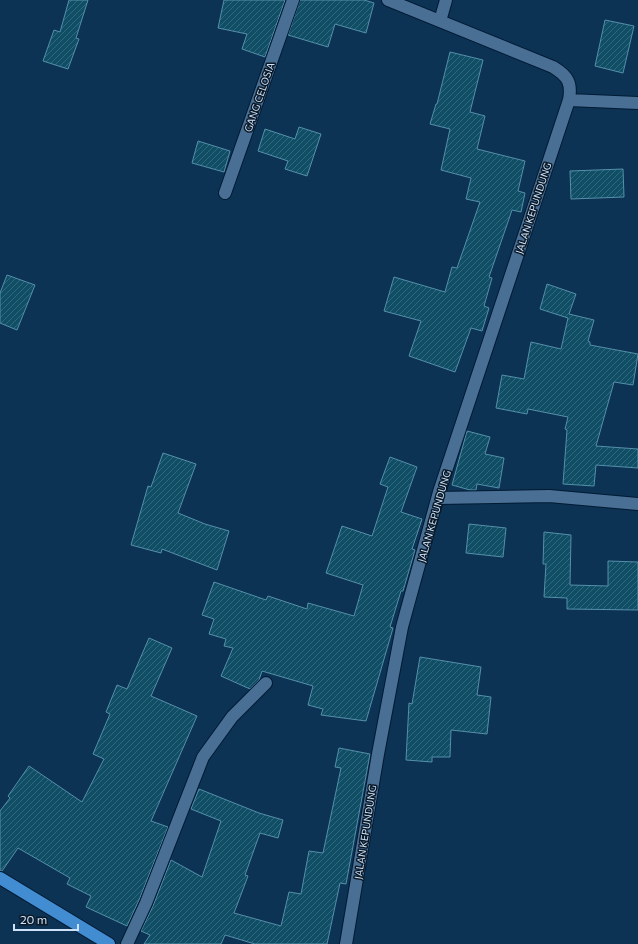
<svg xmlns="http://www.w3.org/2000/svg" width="638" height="944" font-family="Commissioner,sans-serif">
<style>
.building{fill:url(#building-hatch);stroke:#558faa}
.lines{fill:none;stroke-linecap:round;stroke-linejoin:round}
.street-casing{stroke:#001a33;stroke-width:14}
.primary-casing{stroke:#001a33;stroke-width:14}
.street{stroke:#496f95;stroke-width:12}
.primary{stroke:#428dd2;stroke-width:12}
.labels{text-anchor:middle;stroke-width:3;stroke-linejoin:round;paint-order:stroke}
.street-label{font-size:10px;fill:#cde1f7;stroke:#0b1a29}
</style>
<defs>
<pattern id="building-hatch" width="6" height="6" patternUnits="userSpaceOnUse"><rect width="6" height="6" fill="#104e66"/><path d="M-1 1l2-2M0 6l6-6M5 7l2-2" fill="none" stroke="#32677d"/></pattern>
</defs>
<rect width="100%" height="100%" fill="#0d3354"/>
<path class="building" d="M69,0H88L76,38L79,39L68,69L43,61L54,30L60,32Z
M224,0H285L265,57L242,49L247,34L218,28Z
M300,0H364L374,3L366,33L335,24L328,47L288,35Z
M605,20L634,26L623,73L595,66Z
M450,52L483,60L470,112L485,116L477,149L525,161L518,191L525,193L521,212L512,210L489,277L492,278L484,306L489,308L482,331L471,328L455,372L409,356L421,321L384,311L394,277L445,292L452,267L457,268L480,202L466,199L471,178L441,170L450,129L430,124L436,104H437Z
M299,127L321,134L307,176L285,169L288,161L258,151L265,129L295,139Z
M198,141L230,151L224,172L192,163Z
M623,169L624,197L571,199L570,171Z
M7,275L35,285L17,330L0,323V293Z
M547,284L576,294L569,314L594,320L588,341L590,342V345L638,354L633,385L614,382L596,446L638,449V468L596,465L594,486L563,484L567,430L565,429L568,417L528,409L527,414L496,408L502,375L524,379L531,342L561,349L568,318L540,309Z
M467,431L490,437L485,454L504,458L499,488L477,484L476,490H470L452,485Z
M163,453L196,464L178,513L205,524L229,531L217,570L162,549L161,553L131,545L148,486L151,487Z
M390,457L417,467L401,512L422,519L412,549L415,550L403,591H401L390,627L393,628L366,721L321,715L323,709L308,705L313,686L262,671L259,680L250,689L221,676L233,648L224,646L226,639L209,634L214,619L202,615L214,582L266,600L268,596L307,609L308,603L354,616L363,585L326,573L342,526L372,536L388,487L380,484Z
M469,524L506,528L503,557L466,553Z
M544,532L571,535L570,585L608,586V561L638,562V610L567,609V598L544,597L546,564H543Z
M149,638L172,648L151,696L197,716L151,821L168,827L139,900L127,926L86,907L91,896L67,884L70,878L18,848L2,871H0V811L10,798L8,796L29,766L82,802L104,759L93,754L110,714L106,712L117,685L127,689Z
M420,657L481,667L477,695L491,697L487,734L451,730L450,757H432V762L406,760L409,703L412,704Z
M339,748L370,754L346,884L340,883L327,944H255L225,935L221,944H144L150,935L141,931L153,906L171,860L202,877L221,821L191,809L199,789L259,813L283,820L278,838L260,833L245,875L248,876L234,913L281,926L289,892L301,894L309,851L323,853L341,768L335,767Z"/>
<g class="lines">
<g class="street-casing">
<path id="street" d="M440,21L446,0
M569,100L638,103
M225,193L293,0
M438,498L549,496L638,504
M127,944L146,903L203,757L232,717L266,683
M346,944L378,754L402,627L439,492L569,100C572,83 568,76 553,67L388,0"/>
</g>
<g class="primary-casing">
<path id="primary" d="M0,878L109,944"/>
</g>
<use href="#street" class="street"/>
<use href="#primary" class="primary"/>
</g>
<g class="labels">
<g class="street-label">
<text transform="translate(259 97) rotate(-71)" y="4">GANG CELOSIA</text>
<text transform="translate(533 208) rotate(-72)" y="4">JALAN KEPUNDUNG</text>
<text transform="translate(434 516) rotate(-74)" y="4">JALAN KEPUNDUNG</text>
<text transform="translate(365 832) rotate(-81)" y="4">JALAN KEPUNDUNG</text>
</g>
</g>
<path d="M14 924v6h64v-6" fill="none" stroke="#cde1f7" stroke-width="2"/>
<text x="20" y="924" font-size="12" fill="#cde1f7" stroke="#0b1a29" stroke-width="3" paint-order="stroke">20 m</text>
</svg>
